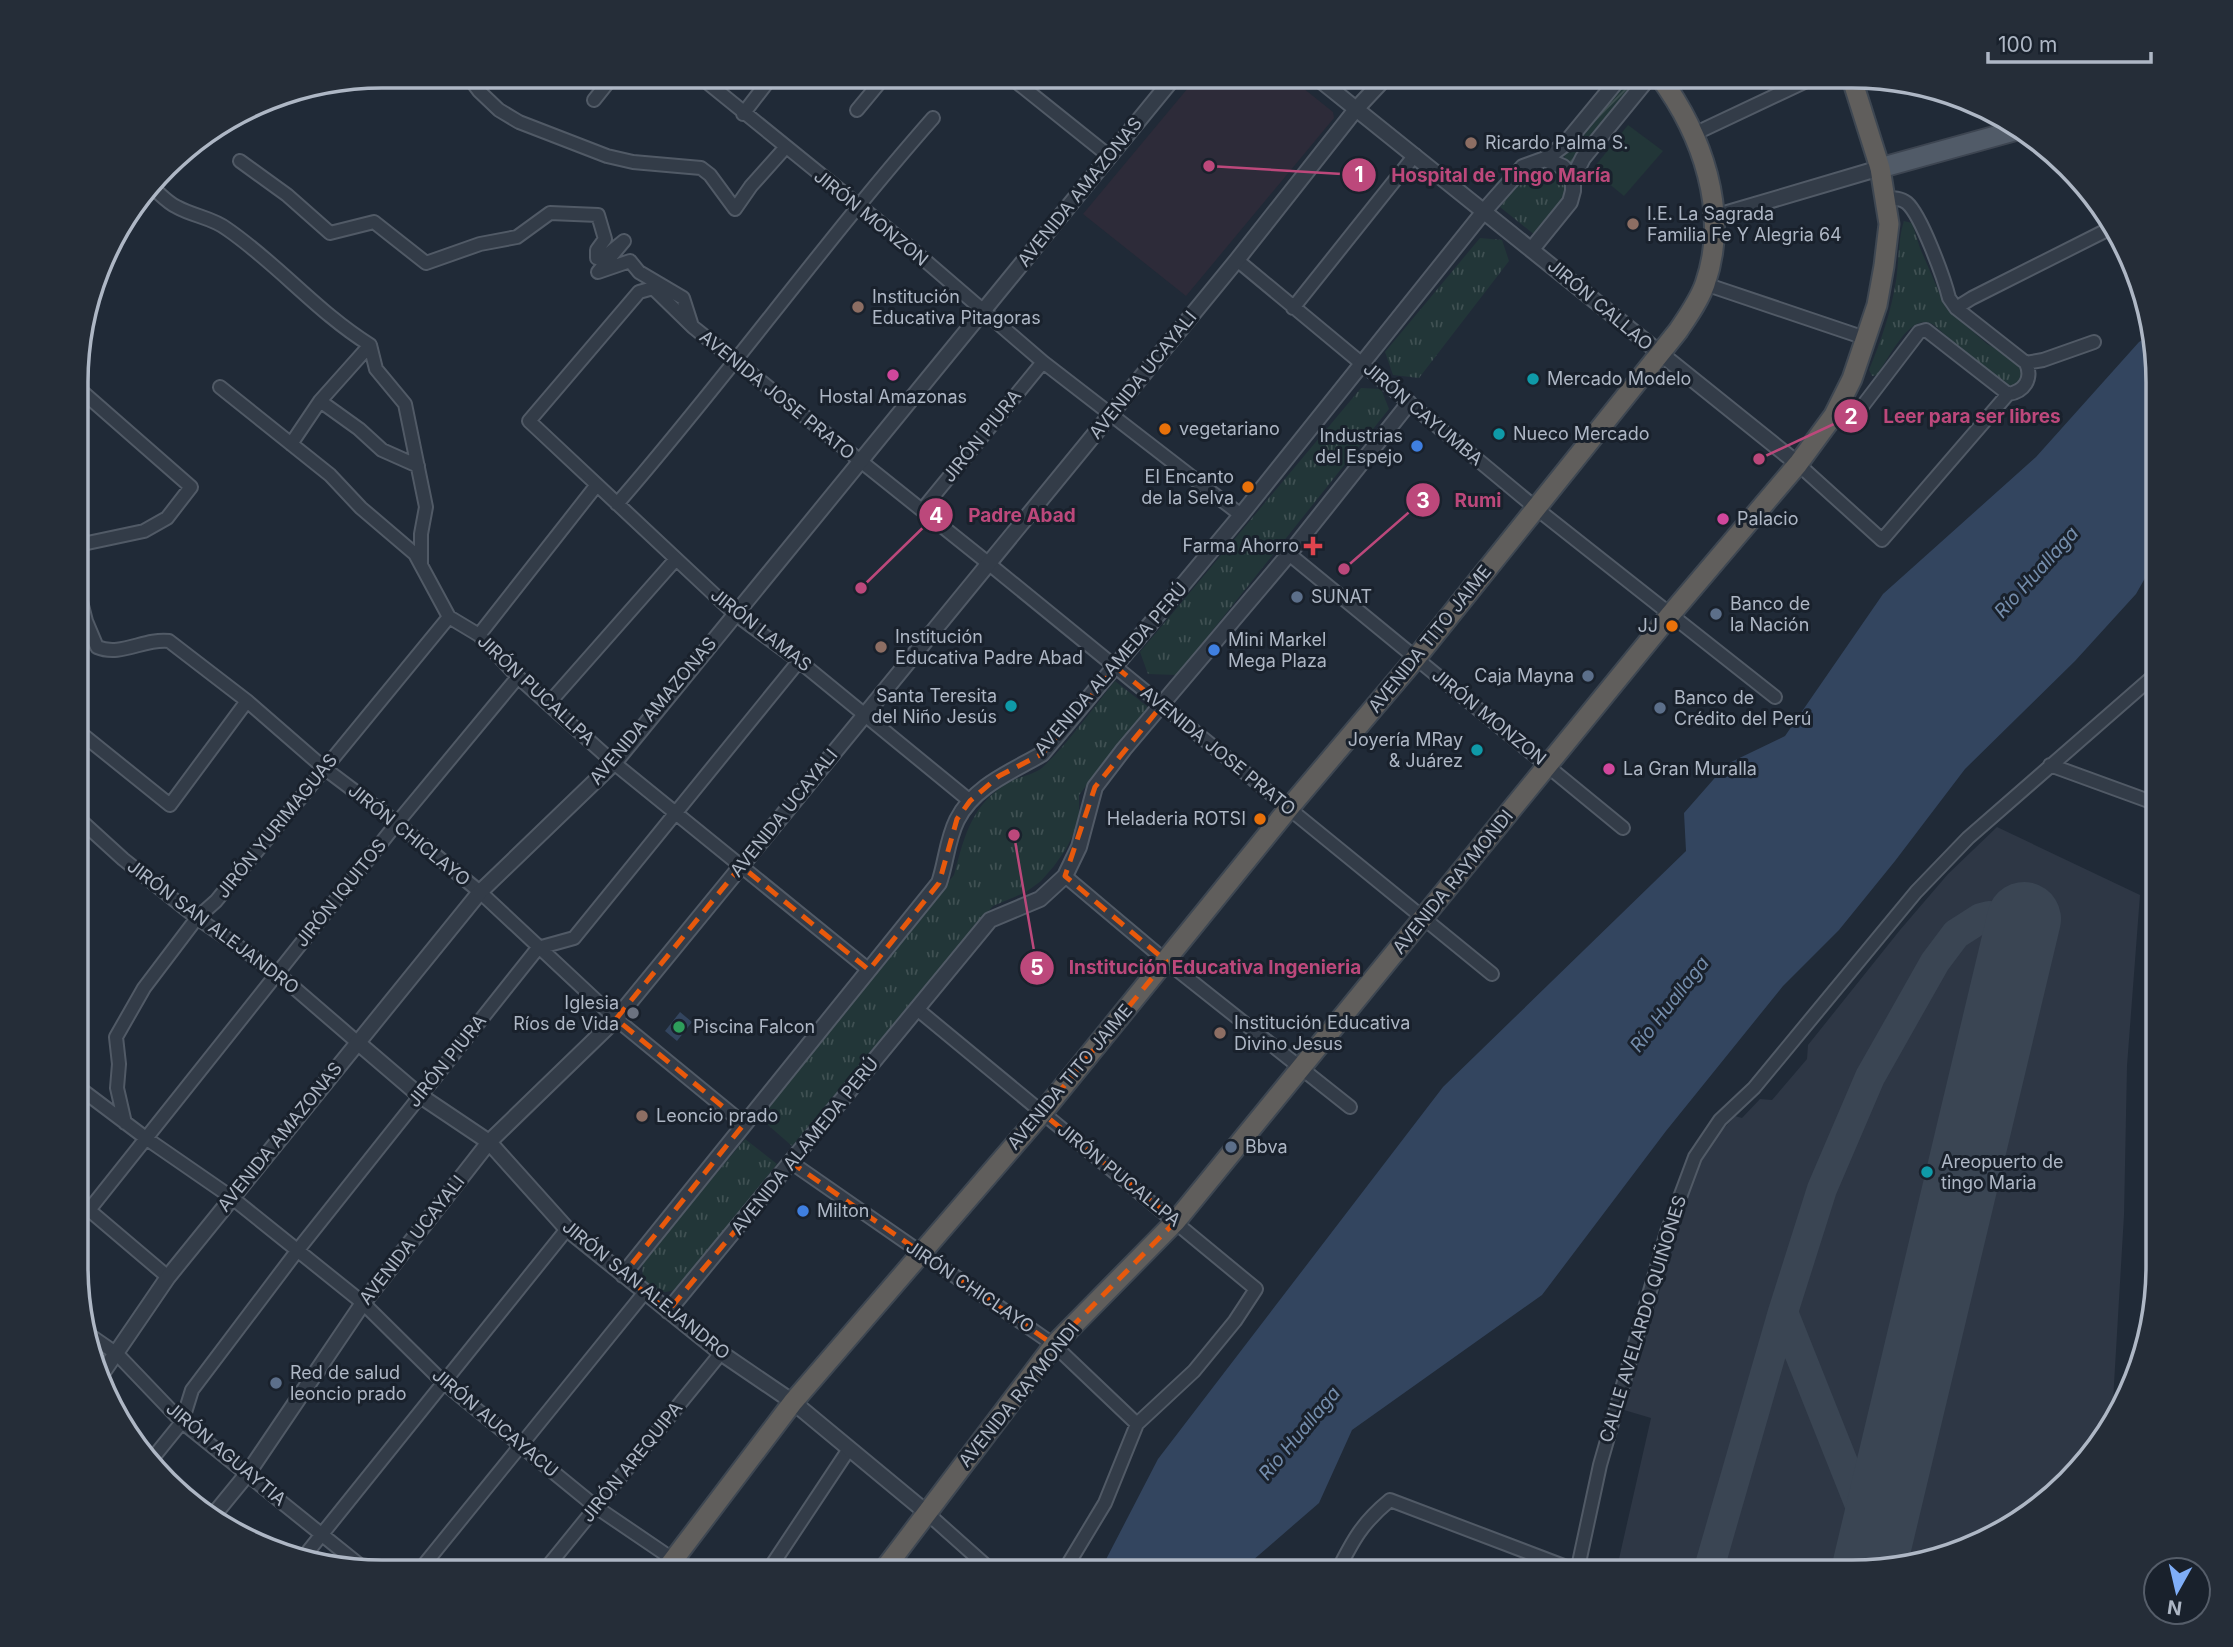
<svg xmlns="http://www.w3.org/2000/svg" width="2233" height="1647" font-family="Inter,sans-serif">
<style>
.medical{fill:#2d2b39}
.airport{fill:#2e3745}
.grass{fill:url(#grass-tufts)}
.garden{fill:url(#garden-furrows)}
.pitch{fill:#223638}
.water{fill:#33455f}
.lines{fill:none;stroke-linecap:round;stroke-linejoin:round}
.taxiway{stroke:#3a4553;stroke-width:30}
.runway{stroke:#3a4553;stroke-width:74}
.minor-casing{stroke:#515a66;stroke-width:16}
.tertiary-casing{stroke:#515a66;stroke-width:18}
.primary-casing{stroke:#3d4551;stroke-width:23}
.trunk-casing{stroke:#3e4752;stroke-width:23}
.minor{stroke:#333c48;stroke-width:12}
.tertiary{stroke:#333c48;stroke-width:14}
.primary{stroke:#515b68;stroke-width:19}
.trunk{stroke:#605e5c;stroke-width:19}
.marked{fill:none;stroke:#e8590c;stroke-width:5;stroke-dasharray:14 9;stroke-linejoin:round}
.education-dot{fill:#8d6e63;stroke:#19212c;stroke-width:2.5}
.hotel-dot{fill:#d1479c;stroke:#19212c;stroke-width:2.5}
.culture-dot{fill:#0f9aa8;stroke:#19212c;stroke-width:2.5}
.food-dot{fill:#e8710a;stroke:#19212c;stroke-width:2.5}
.shop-dot{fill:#3f7fe0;stroke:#19212c;stroke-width:2.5}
.health-dot{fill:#e0444e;stroke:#19212c;stroke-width:2.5}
.service-dot{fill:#5c6f8a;stroke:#19212c;stroke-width:2.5}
.worship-dot{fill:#6b7280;stroke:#19212c;stroke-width:2.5}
.leisure-dot{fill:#2e9e5b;stroke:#19212c;stroke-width:2.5}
.labels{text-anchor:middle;stroke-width:6;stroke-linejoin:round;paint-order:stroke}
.poi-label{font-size:18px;fill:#aeb7c5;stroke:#19212c;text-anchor:start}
.street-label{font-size:18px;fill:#aeb7c5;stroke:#19212c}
.water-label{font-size:19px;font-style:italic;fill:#758ead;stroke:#19212c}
.rim{fill:none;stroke:#aeb7c5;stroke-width:3.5}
.leader{fill:none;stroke:#bc487b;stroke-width:2.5}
.callout-dot{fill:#bc487b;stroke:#19212c;stroke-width:2.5}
.mark-label{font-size:21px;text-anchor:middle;font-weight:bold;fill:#fff}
.callout-label{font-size:19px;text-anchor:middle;font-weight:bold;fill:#bc487b;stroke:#19212c;stroke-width:6;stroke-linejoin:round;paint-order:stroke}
</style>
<defs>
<pattern id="grass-tufts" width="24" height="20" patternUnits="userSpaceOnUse" patternTransform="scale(1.75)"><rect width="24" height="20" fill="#223638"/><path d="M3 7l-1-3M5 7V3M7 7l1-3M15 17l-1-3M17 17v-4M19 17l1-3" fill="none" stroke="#405153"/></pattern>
<pattern id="garden-furrows" width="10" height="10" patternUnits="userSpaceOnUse" patternTransform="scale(1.75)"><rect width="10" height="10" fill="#223638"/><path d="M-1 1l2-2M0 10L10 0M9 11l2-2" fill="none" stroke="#405153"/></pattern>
</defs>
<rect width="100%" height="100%" fill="#202a37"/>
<path class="medical" d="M1198,76H1288L1333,112L1334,118L1186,296L1083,214Z"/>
<path class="airport" d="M1997,827L2140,895L2127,1066L2124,1215L2112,1418L2094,1452L1987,1540L1852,1572H1616L1651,1418L1624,1410L1688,1196L1700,1163L1716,1137L1735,1116L1742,1118L1760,1099L1772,1100L1807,1059L1808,1045L1900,930L1948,874Z"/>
<path class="grass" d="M1542,167L1560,175L1566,192L1560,205L1536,236L1500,207L1530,171Z
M1904,221L1912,223L1920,248L1946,308L1987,344L2013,358L2020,365L2022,381C2015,388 2007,386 1998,381L1934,325C1911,309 1888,360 1877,375L1872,376L1869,370C1881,341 1891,312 1896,281C1899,261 1898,239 1904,221Z
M1480,238L1502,240L1509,261L1419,378L1393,375L1385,352Z
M1361,388L1381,389L1389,409L1177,675L1148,674L1140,652Z
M1115,681L1148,707L1079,795V823L1066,849L1054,866L1041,881L1026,892L993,906L792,1146L759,1117L954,875C965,834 972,803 1011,781C1022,776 1037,774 1045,765C1071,740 1092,709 1115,681Z
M745,1139L777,1164L677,1289C654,1298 639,1287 643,1262Z"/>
<path class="garden" d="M1628,76H1643L1574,163H1566L1564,154Z"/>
<path class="pitch" d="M1628,125L1663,151L1624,196L1592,170Z"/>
<path class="water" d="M2150,335L2157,362V557L2136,594L2075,661L1965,769L1895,861L1839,930L1783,986L1666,1131L1542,1295L1352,1430L1319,1503L1252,1561L1245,1571H1100L1158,1459L1443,1087L1686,851L1684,813L1727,764L1785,736L1883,594L2036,457L2139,342Z
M680,1012L692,1022L677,1041L665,1031Z"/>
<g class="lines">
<path class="taxiway" d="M1875,1543L1783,1312L1822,1189L1870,1077L1935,962L1956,934L1981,918L1989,916L2007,924L2013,932L2018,945
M1708,1572L1783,1312"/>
<path class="runway" d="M1869,1568L2024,919"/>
<g class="minor-casing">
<path id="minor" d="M467,75L479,91L499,110L519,122L607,156L633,162L701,168L710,175L735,209L751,186L785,148
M698,75L899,238L1043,362L1241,515
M1009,76L1109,156
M594,100L614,75
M857,110L886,75
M743,114L773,75
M1694,134L1817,76
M240,161L287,195L330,233L374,222L426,263L480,244L517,237L550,213L598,215L605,239L597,250V258L602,259L624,241L598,272L630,261L639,272L683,298L691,323
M152,187C160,194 168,203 177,207C193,216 213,218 227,229C278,264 317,312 370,345L376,369L405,404L426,507L421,534V565
M1886,198C1893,198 1901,198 1907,203C1921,215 1944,278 1949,298L1956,308L2026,363
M1237,260L1537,509L1775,697
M1705,284L1865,338
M1293,308L1415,155
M1956,308L1972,298L2111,228
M2026,363L2043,360L2094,342
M220,387L330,475L361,508L415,554L449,617L479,635L518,677L614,763L869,970
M78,388L191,487L167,518L144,531L78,545
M320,401L359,429L382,450L418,466
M1834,415L1853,413L1861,408L1919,332L1926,330L2008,394C2024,392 2033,379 2026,363
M291,444L320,401L370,345
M1798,464L1882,540L2008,394
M617,504C726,379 823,243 933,118
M922,510L1043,362
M1289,554L1623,828
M78,590L86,621L97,647C121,657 144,638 169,641L247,701L324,768L397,823L480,892L616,1019L744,1124
M479,635L596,486
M549,703L676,559
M78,731L170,805L247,701
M2050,765L2157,804
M970,801L799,661L735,614L529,421L639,292L653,288L693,327L988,563L1492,974
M78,818L123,859L197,918L277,973L357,1042
M1065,876L1166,961L1350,1107
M917,1009L1256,1289L1235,1321L1194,1371L1137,1424L1105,1503L1064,1571
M78,1087L147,1139L231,1197L363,1303L443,1382L596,1507L674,1560L685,1571
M125,1123L117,1088L119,1064L116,1037L144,988L197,918L216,901L449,617
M792,1163L1054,1345L1137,1424
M168,1277L89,1210L397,823L518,677
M88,1334L117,1354L182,1422L367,1571
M152,1459L182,1422L192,1390L297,1251L538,948L574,938L799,661
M927,1513L992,1571
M302,1559L567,1229
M419,1571L645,1292
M544,1571L721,1353
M768,1571L849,1449
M1337,1572C1353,1540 1362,1523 1390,1500L1577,1571
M1577,1572L1600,1465L1667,1232L1695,1157L1720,1120L1754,1088L1916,892L1968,838L2157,673"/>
</g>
<g class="tertiary-casing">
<path id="tertiary" d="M1315,76L1798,464
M1545,159L1563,167L1573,178
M1714,217L1880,168
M1532,249L1570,202L1573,191V178L1583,158L1650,76
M357,1042L419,1095L489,1142L567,1229L721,1353L793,1402L927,1513
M623,1275L939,883C946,863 947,840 957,820C974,786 1011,772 1042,754L1241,515L1485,210L1523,167L1545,159L1565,144L1621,76
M668,1311L990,920L1040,899L1065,876L1079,847L1095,787L1124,749L1289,554L1409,403
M101,1375L168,1277L480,892L614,763L1175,76
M212,1517L248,1473L363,1303L489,1142L616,1019L1237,260L1357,108L1387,76"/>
</g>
<g class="primary-casing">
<path id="primary" d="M1880,168L2021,129"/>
</g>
<g class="trunk-casing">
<path id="trunk" d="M665,1571L793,1402L1042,1113L1289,808L1416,658L1678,331C1688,316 1699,301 1705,284C1730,212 1702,134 1659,76
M883,1571L1054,1345L1176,1221L1670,615L1798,464L1834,415L1852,379L1877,305L1884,266L1889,224L1880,168L1851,76"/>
</g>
<use href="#minor" class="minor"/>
<use href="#tertiary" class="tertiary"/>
<use href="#primary" class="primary"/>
<use href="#trunk" class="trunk"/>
</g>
<path class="marked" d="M1116,667L1162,705L1095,787L1065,876L1166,961L1042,1113L1176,1221L1054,1345L792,1163L668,1311L623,1275L744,1124L616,1019L741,866L869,970L939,883L957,819L970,801L999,776L1042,754Z"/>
<g class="education-dot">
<circle cx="1471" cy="143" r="7"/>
<circle cx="1633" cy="224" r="7"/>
<circle cx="858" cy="307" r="7"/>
<circle cx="881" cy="647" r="7"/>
<circle cx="1220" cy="1033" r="7"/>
<circle cx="642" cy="1116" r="7"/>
</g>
<g class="hotel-dot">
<circle cx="893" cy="375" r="7"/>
<circle cx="1723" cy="519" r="7"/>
<circle cx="1609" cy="769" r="7"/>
</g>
<g class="culture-dot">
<circle cx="1533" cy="379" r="7"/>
<circle cx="1499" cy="434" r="7"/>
<circle cx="1011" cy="706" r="7"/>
<circle cx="1477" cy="750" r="7"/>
<circle cx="1927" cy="1172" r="7"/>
</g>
<g class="food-dot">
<circle cx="1165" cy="429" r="7"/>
<circle cx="1248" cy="487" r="7"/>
<circle cx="1672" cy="626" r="7"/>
<circle cx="1260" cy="819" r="7"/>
</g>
<g class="shop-dot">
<circle cx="1417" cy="446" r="7"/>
<circle cx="1214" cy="650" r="7"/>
<circle cx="803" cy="1211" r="7"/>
</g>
<path class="health-dot" d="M1309.5 535.5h7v7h7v7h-7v7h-7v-7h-7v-7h7z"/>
<g class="service-dot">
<circle cx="1297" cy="597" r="7"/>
<circle cx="1716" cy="614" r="7"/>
<circle cx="1588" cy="676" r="7"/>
<circle cx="1660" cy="708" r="7"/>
<circle cx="1231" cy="1147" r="7"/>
<circle cx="276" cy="1383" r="7"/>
</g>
<circle class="worship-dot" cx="633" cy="1013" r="7"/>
<circle class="leisure-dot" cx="679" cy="1027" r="7"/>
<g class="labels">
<g class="poi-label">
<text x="1485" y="149">Ricardo Palma S.</text>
<text x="1647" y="220">I.E. La Sagrada<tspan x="1647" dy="21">Familia Fe Y Alegria 64</tspan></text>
<text x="872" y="303">Institución<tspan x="872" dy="21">Educativa Pitagoras</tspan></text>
<text x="1547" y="385">Mercado Modelo</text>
<text x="893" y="403" text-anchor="middle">Hostal Amazonas</text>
<text x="1179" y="435">vegetariano</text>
<text x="1513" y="440">Nueco Mercado</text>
<text x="1403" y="442" text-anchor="end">Industrias<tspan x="1403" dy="21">del Espejo</tspan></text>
<text x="1234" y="483" text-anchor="end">El Encanto<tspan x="1234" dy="21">de la Selva</tspan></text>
<text x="1737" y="525">Palacio</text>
<text x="1299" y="552" text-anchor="end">Farma Ahorro</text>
<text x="1311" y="603">SUNAT</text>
<text x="1730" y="610">Banco de<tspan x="1730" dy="21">la Nación</tspan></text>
<text x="1658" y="632" text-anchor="end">JJ</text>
<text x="895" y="643">Institución<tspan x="895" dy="21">Educativa Padre Abad</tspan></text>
<text x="1228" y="646">Mini Markel<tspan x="1228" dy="21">Mega Plaza</tspan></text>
<text x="1574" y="682" text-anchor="end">Caja Mayna</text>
<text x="997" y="702" text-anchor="end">Santa Teresita<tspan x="997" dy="21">del Niño Jesús</tspan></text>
<text x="1674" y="704">Banco de<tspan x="1674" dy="21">Crédito del Perú</tspan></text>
<text x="1463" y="746" text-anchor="end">Joyería MRay<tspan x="1463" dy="21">&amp; Juárez</tspan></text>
<text x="1623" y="775">La Gran Muralla</text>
<text x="1246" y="825" text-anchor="end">Heladeria ROTSI</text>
<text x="619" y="1009" text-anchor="end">Iglesia<tspan x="619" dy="21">Ríos de Vida</tspan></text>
<text x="1234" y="1029">Institución Educativa<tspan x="1234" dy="21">Divino Jesus</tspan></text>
<text x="693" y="1033">Piscina Falcon</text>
<text x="656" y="1122">Leoncio prado</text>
<text x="1245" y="1153">Bbva</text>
<text x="1941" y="1168">Areopuerto de<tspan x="1941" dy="21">tingo Maria</tspan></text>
<text x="817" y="1217">Milton</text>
<text x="290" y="1379">Red de salud<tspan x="290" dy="21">leoncio prado</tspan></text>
</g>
<g class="street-label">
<text transform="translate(1080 192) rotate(-51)" y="6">AVENIDA AMAZONAS</text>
<text transform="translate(871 218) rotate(39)" y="6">JIRÓN MONZON</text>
<text transform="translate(1600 305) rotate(40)" y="6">JIRÓN CALLAO</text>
<text transform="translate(1143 375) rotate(-51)" y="6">AVENIDA UCAYALI</text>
<text transform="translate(777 395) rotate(39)" y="6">AVENIDA JOSE PRATO</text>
<text transform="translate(1423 414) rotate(40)" y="6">JIRÓN CAYUMBA</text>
<text transform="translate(982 436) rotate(-51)" y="6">JIRÓN PIURA</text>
<text transform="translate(761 630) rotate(38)" y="6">JIRÓN LAMAS</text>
<text transform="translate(1430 639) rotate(-51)" y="6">AVENIDA TITO JAIME</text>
<text transform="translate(1111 669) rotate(-49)" y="6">AVENIDA ALAMEDA PERÚ</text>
<text transform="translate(536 690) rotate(43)" y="6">JIRÓN PUCALLPA</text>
<text transform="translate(653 711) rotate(-50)" y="6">AVENIDA AMAZONAS</text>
<text transform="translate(1489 717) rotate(39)" y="6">JIRÓN MONZON</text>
<text transform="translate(1218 751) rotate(39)" y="6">AVENIDA JOSE PRATO</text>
<text transform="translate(784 813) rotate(-51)" y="6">AVENIDA UCAYALI</text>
<text transform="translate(277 826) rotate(-51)" y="6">JIRÓN YURIMAGUAS</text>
<text transform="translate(409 835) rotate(39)" y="6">JIRÓN CHICLAYO</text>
<text transform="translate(1453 882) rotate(-51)" y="6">AVENIDA RAYMONDI</text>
<text transform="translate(341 893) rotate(-51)" y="6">JIRÓN IQUITOS</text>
<text transform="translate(213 927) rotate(37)" y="6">JIRÓN SAN ALEJANDRO</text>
<text transform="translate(447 1061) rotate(-51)" y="6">JIRÓN PIURA</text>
<text transform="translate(1070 1077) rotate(-50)" y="6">AVENIDA TITO JAIME</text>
<text transform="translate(280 1137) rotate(-51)" y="6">AVENIDA AMAZONAS</text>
<text transform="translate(805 1146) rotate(-51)" y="6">AVENIDA ALAMEDA PERÚ</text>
<text transform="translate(1119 1175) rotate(39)" y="6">JIRÓN PUCALLPA</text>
<text transform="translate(412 1240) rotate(-52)" y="6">AVENIDA UCAYALI</text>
<text transform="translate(970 1287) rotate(34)" y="6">JIRÓN CHICLAYO</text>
<text transform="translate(646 1290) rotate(39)" y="6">JIRÓN SAN ALEJANDRO</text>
<text transform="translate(1643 1319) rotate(-73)" y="6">CALLE AVELARDO QUIÑONES</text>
<text transform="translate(1019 1395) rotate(-51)" y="6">AVENIDA RAYMONDI</text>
<text transform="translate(495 1423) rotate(40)" y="6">JIRÓN AUCAYACU</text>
<text transform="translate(226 1454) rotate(40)" y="6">JIRÓN AGUAYTIA</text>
<text transform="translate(632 1462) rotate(-51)" y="6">JIRÓN AREQUIPA</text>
</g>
<g class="water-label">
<text transform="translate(2036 572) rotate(-48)" y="7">Río Huallaga</text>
<text transform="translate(1669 1004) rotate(-52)" y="7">Río Huallaga</text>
<text transform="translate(1299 1433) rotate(-50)" y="7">Río Huallaga</text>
</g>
</g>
<path d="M0 0H2233V1647H0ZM382 88H1852A294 294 0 0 1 2146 382V1266A294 294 0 0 1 1852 1560H382A294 294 0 0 1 88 1266V382A294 294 0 0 1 382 88Z" fill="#252d38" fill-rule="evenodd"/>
<path class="rim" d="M382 88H1852A294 294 0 0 1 2146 382V1266A294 294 0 0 1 1852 1560H382A294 294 0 0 1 88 1266V382A294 294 0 0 1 382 88Z"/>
<path class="leader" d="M1209 166L1359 175M1759 459L1851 416M1344 569L1423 500M861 588L936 515M1014 835L1037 968"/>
<g class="callout-dot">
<circle cx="1209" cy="166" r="7"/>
<circle cx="1759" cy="459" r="7"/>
<circle cx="1344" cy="569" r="7"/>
<circle cx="861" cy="588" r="7"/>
<circle cx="1014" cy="835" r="7"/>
<circle cx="1359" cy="175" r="18"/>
<circle cx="1851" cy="416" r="18"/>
<circle cx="1423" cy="500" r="18"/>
<circle cx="936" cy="515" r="18"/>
<circle cx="1037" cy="968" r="18"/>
</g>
<g class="mark-label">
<text x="1359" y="182">1</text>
<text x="1851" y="424">2</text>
<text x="1423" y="508">3</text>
<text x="936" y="523">4</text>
<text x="1037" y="975">5</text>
</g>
<g class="callout-label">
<text x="1501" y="182">Hospital de Tingo María</text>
<text x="1972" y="423">Leer para ser libres</text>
<text x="1478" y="507">Rumi</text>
<text x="1022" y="522">Padre Abad</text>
<text x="1215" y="974">Institución Educativa Ingenieria</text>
</g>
<g transform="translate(2177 1591) rotate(188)"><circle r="33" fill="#19212c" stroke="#555d69" stroke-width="2"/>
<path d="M0-5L12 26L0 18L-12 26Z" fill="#7faef8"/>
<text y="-10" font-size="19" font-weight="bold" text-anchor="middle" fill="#aeb7c5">N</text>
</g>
<path d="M1988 52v10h163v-10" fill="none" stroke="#aeb7c5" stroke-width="3.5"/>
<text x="1998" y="52" font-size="21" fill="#aeb7c5" stroke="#19212c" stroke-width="5" paint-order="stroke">100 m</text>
</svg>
